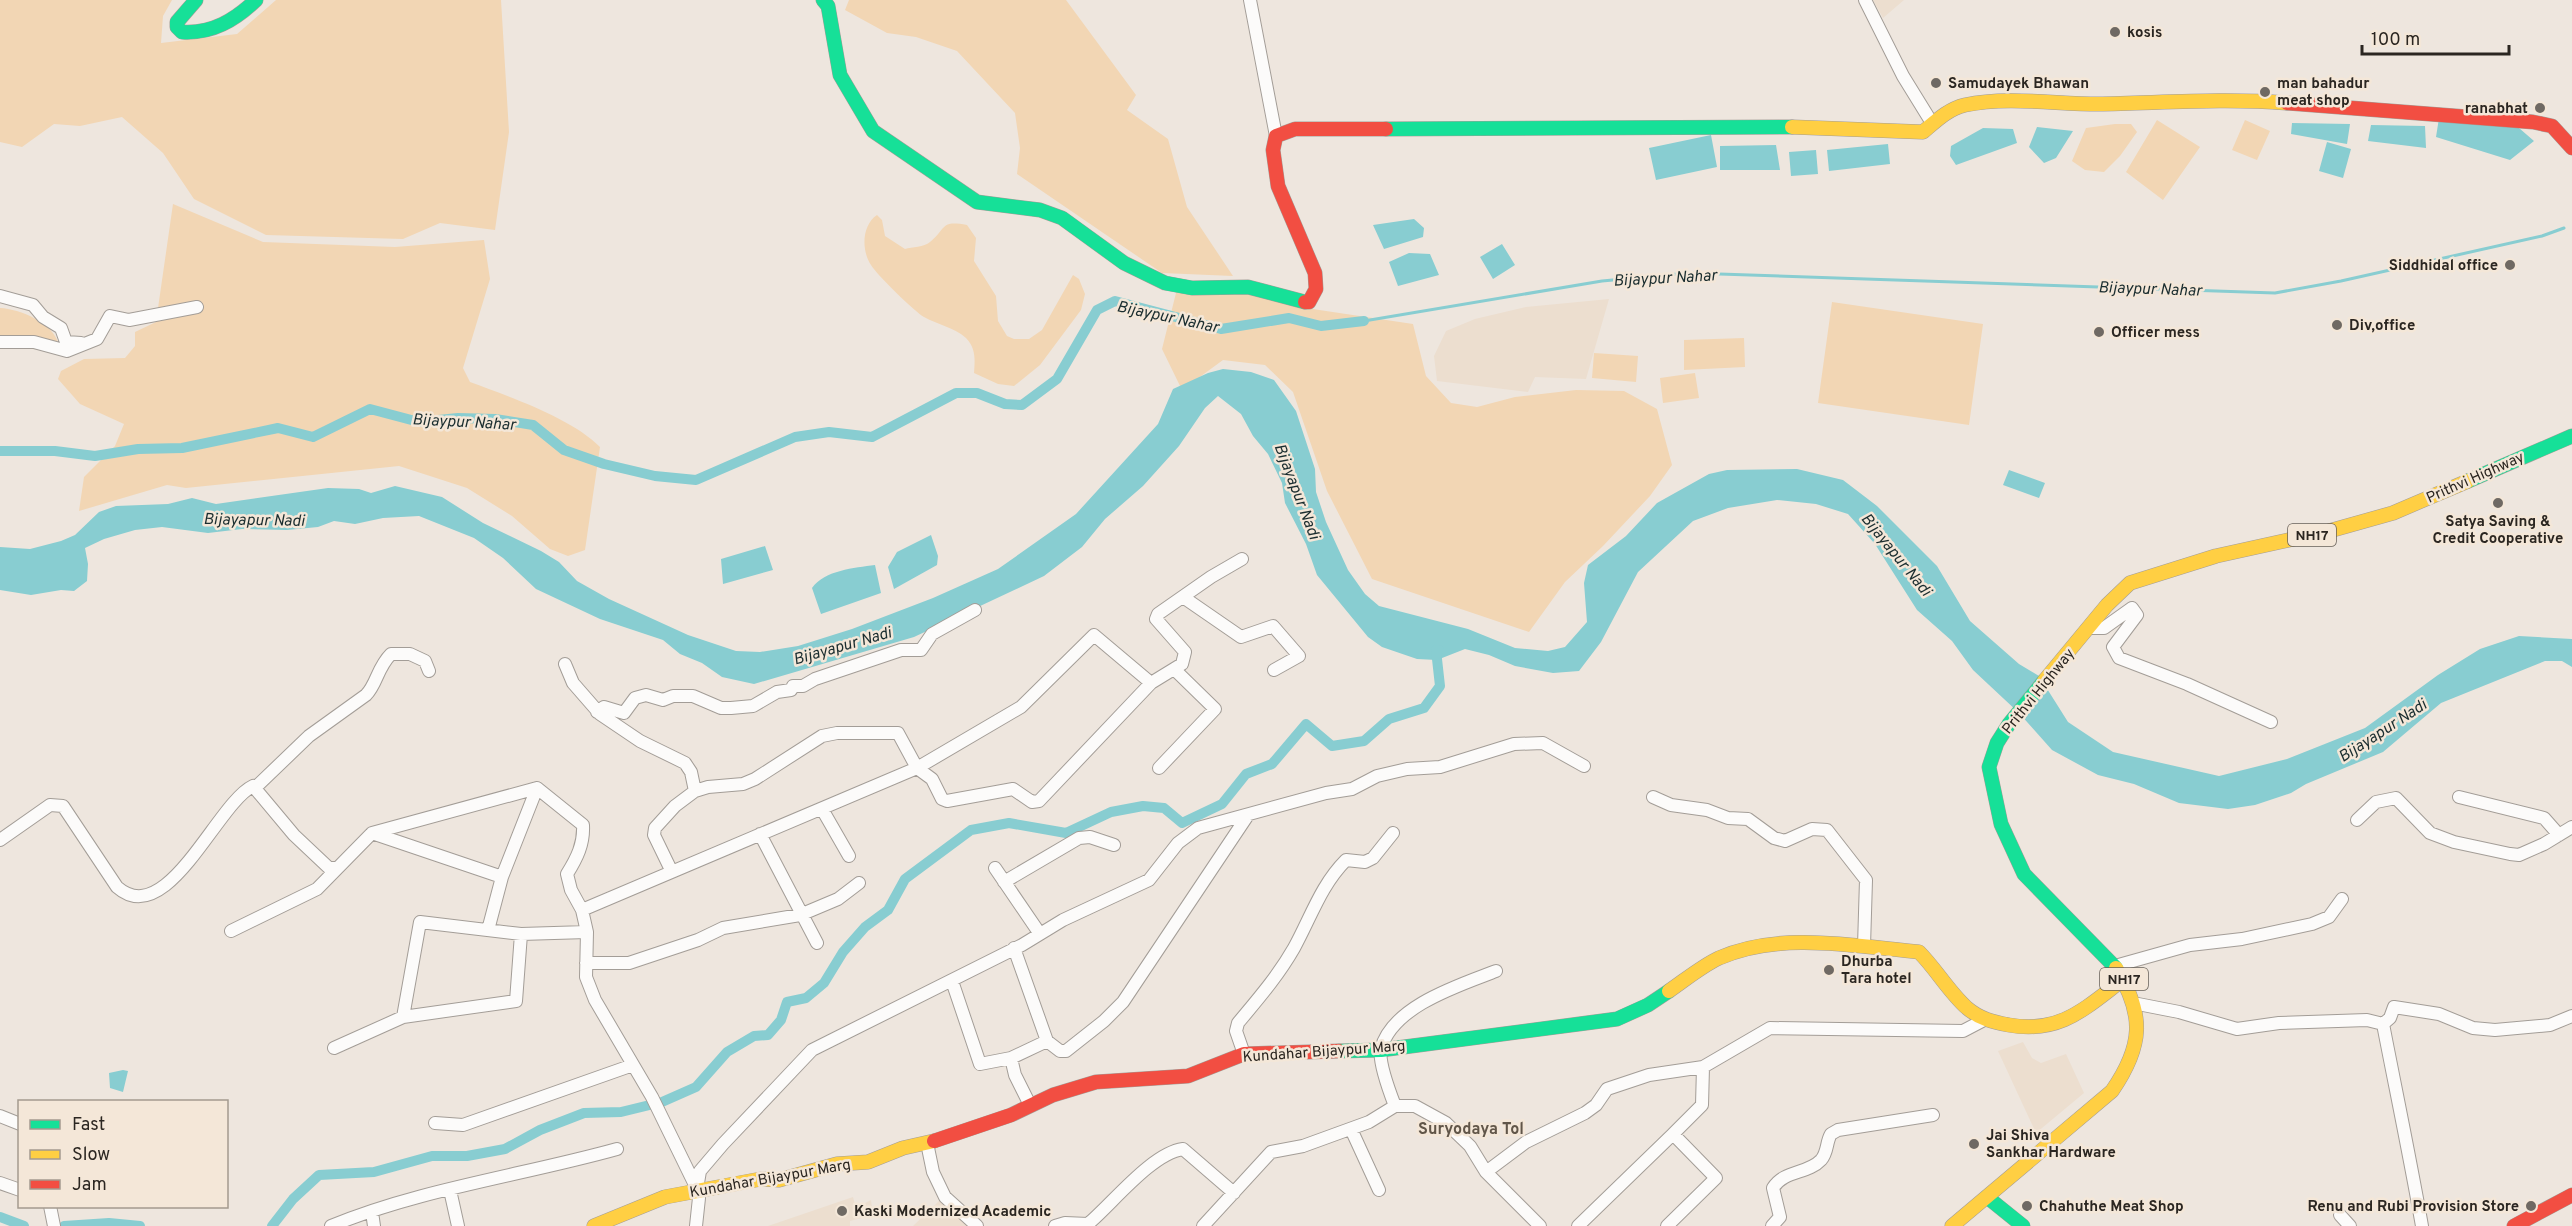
<svg xmlns="http://www.w3.org/2000/svg" width="2572" height="1226" font-family="Overpass,sans-serif">
<style>
.built{fill:#ecdecf}
.green{fill:#f2d6b4}
.water{fill:#88cdd1}
.lines{fill:none;stroke-linecap:round;stroke-linejoin:round}
.stream{stroke:#88cdd1;stroke-width:3}
.canal{stroke:#88cdd1;stroke-width:10}
.street-casing{stroke:#a39d97;stroke-width:14}
.fast-casing{stroke:#a39d97;stroke-width:15}
.slow-casing{stroke:#a39d97;stroke-width:15}
.jam-casing{stroke:#a39d97;stroke-width:15}
.street{stroke:#fcfbfa;stroke-width:12}
.fast{stroke:#16e098;stroke-width:14}
.slow{stroke:#ffcf43;stroke-width:14}
.jam{stroke:#f24e42;stroke-width:14}
.poi-dot{fill:#6f6963;stroke:#f4e7d8;stroke-width:2}
.labels{text-anchor:middle;stroke-width:5;stroke-linejoin:round;paint-order:stroke}
.shield{fill:#f4e7d8;stroke:#676058;stroke-width:1.5}
.shield-label{font-size:14px;font-weight:bold;fill:#2b2621}
.poi-label{font-size:15px;font-weight:bold;fill:#2b2621;stroke:#f4e7d8;text-anchor:start}
.street-label{font-size:15px;fill:#2b2621;stroke:#f4e7d8}
.water-label{font-size:16px;font-style:italic;fill:#1a2d2f;stroke:#f4e7d8}
.neighbourhood-label{font-size:16px;font-weight:bold;fill:#615649;stroke:#f4e7d8}
</style>
<rect width="100%" height="100%" fill="#eee6de"/>
<path class="built" d="M1873,0H1904L1883,18Z
M1609,299L1586,379L1535,377L1528,392L1437,381L1434,356L1446,331L1475,319L1526,307Z
M2023,1042L2032,1058L2041,1063L2066,1054L2084,1093L2036,1133L1998,1051Z
M853,1197L856,1208L871,1200L873,1215L850,1221V1226H768Z
M940,1200L972,1226H913Z"/>
<path class="green" d="M0,0H172L163,16L161,43L237,34L276,0H501L509,132L495,230L440,223L403,239L266,235L194,199L163,153L122,117L80,126L54,124L22,147L0,142Z
M849,0H1066L1136,95L1127,110L1168,139L1187,207L1233,276L1162,273L1017,174L1020,148L1015,113L957,51L916,37L887,33L845,10Z
M2157,120L2200,147L2163,200L2126,172Z
M2245,120L2270,131L2257,160L2232,150Z
M2115,124H2131L2137,132L2120,156L2104,172L2085,170L2072,161L2086,128Z
M173,204L263,242L395,247L484,240L490,279L463,368L470,382C508,396 572,418 600,447L585,550L568,556L550,549L512,516L467,488L399,466L186,488L167,485L79,511L84,477L115,446L124,424L80,404L58,379L61,371L84,359L125,358L135,346V332L156,322Z
M877,215L882,220L885,236L905,249C912,247 924,247 930,242C947,228 940,220 967,225L976,238L974,261L996,296L998,321L1007,336L1014,339H1029L1042,330L1073,275L1079,279L1085,294L1081,310L1040,365L1014,386L998,384L974,373C975,360 976,348 966,338C954,327 938,325 924,317C915,312 876,274 871,265C861,250 862,225 877,215Z
M1176,293L1250,294L1306,308L1413,324L1426,376L1451,403L1477,407L1515,397L1576,390L1624,391L1657,409L1672,465L1650,496L1603,546L1565,582L1529,632L1372,579L1327,491L1293,392L1265,365L1223,360L1182,390L1162,349Z
M1832,302L1983,324L1969,425L1818,403Z
M0,308C20,309 54,323 59,345L0,336Z
M1744,338L1745,367L1684,370V340Z
M1594,353L1638,356L1636,382L1592,378Z
M1695,373L1699,398L1663,403L1660,378Z"/>
<path class="water" d="M2439,118L2519,128L2534,141L2510,160L2436,137Z
M2292,123L2350,124L2347,144L2291,134Z
M2371,125L2425,126L2426,148L2368,141Z
M2037,127L2073,131L2056,158L2044,163L2029,147Z
M1983,128L2013,129L2017,143L1956,165L1950,156L1951,146Z
M1711,135L1717,167L1656,180L1649,148Z
M2327,142L2351,149L2343,178L2319,171Z
M1888,144L1890,164L1829,171L1827,150Z
M1776,145L1780,170H1720V146Z
M1816,150L1818,174L1791,176L1789,152Z
M1414,219L1424,228L1423,237L1384,249L1373,225Z
M1502,244L1515,265L1493,279L1480,257Z
M1409,253L1430,254L1439,275L1398,286L1389,262Z
M1223,369L1251,372L1274,380L1296,411L1315,469L1316,492L1326,522L1348,570L1365,594L1379,606L1468,629L1515,648L1548,651L1565,647L1587,622L1584,583L1588,565L1626,536L1657,503L1709,474L1727,470L1797,469L1843,480L1877,506L1937,566L1970,621L2019,664L2039,676L2068,722L2113,752L2219,776L2287,759L2365,728L2438,675L2480,649L2519,636L2572,639V667L2562,661H2545L2441,703L2383,752L2306,784L2291,793L2255,805L2228,809L2179,803L2134,784L2098,775L2052,750L2019,713L1973,670L1952,641L1917,610L1875,544L1848,514L1816,504L1777,500L1728,508L1693,521L1638,572L1601,642L1579,671L1553,673L1515,666L1489,655L1465,649L1437,660L1417,659L1382,647L1368,637L1317,575L1306,544L1285,503L1282,483L1268,454L1253,436L1241,414L1218,396L1205,408L1179,446L1143,486L1105,519L1082,547L1044,576L914,637L754,684L722,677L702,663L680,654L663,640L600,619L536,589L503,558L474,538L419,516L383,518L355,524L334,521L318,527L287,530L242,529L208,533L162,527L135,530L104,539L85,548L88,564L87,581L74,591L61,590L31,595L0,590V547L30,549L61,541L75,535L99,512L116,506L168,504L192,498L216,504L328,488L359,489L371,493L395,486L442,497L483,523L541,551L559,562L577,581L609,599L688,635L736,651L760,652L798,646L852,629L933,598L998,569L1076,514L1158,424L1173,389L1208,373Z
M2009,470L2045,483L2039,498L2003,485Z
M931,535L938,556L937,565L894,589L888,567L897,552Z
M765,546L773,570L723,584L721,559Z
M875,565L881,593L821,614L812,588C825,570 854,568 875,565Z
M123,1070L128,1071L123,1092L110,1088L109,1073Z"/>
<g class="lines">
<path class="stream" d="M1364,321L1602,281L1689,273L2275,293L2341,281L2542,236L2564,228"/>
<path class="canal" d="M0,451H55L95,456L138,449L182,448L278,428L313,437L370,409L419,422L458,418L495,419L533,425L564,450L604,464L655,476L696,480L795,437L829,432L872,437L956,393H977L1005,404L1022,405L1057,379L1097,310L1115,301L1221,329L1289,318L1321,326L1364,321
M0,1217L24,1226
M64,1226L109,1223L140,1226
M272,1226L293,1199L319,1175L374,1172L432,1156H467L505,1149L540,1130L584,1113L621,1112L662,1102L696,1087L727,1052L754,1036L768,1035L781,1020L787,1002L806,998L824,983L843,952L865,927L888,910L905,879L971,830L1009,823L1066,833L1111,812L1143,806L1164,808L1182,823L1222,804L1246,774L1272,764L1306,724L1332,746L1364,741L1389,719L1424,708L1440,686L1436,650H1439"/>
<g class="street-casing">
<path id="street" d="M1250,0L1276,136
M1865,0L1903,76L1932,123
M0,296L33,305L43,317L61,328L66,342L81,343
M0,342H34L67,351L97,339L110,316L129,320L197,307
M1183,597L1241,637L1273,626L1299,656L1274,670
M2089,628H2104L2132,608L2137,615L2113,647L2119,658L2187,684L2271,722
M565,664L573,683L600,714L640,741L685,763L691,772L695,791
M597,712L604,707L624,713L635,698L646,695L663,700L673,696H693L721,708H731L753,706L777,692L791,690L793,686H803L815,679L901,650H921L932,634L975,610
M1159,768L1215,709L1174,669
M256,787L309,736L366,695C377,684 377,668 391,654H410L425,661L429,671
M537,788L583,825C584,844 577,858 567,874L571,890L582,910L587,932L586,977L595,1000L652,1097L697,1189L699,1198L696,1226
M1653,797L1671,805L1707,810L1728,818L1748,819L1774,838L1785,841L1812,829L1827,830L1866,880L1864,946
M2459,797L2544,818L2559,835
M822,809L849,856
M2357,820L2376,802L2396,798L2430,833L2454,842L2510,854L2519,855L2544,844L2572,827
M372,833L502,877
M760,834L817,943
M0,840L50,805L63,806L117,887C167,931 217,803 253,786L294,835L329,868H335
M995,868L1040,934
M671,870L654,835L655,828L675,806L695,791L708,787L743,784L755,779L822,736L837,733H898L917,768L932,779L942,799L947,801L1013,789L1032,802L1039,801L1151,683L1182,664L1185,652L1156,619L1158,614L1211,577L1242,559
M1004,882L1079,838L1090,837L1114,845
M582,910L917,768L1021,707L1094,635L1151,683
M488,930L502,877L537,788
M231,931L317,889L372,833L537,788
M1014,948L1047,1041
M586,963H629L698,940L723,928L800,915L838,899L859,883
M2115,966L2190,945L2242,939L2312,924L2329,917L2342,899
M952,981L980,1064L1011,1058L1047,1041L1060,1051H1066L1104,1021L1123,1002L1248,815
M2133,1003L2179,1012L2237,1029L2279,1023L2367,1020L2383,1024C2396,1091 2410,1158 2422,1226
M403,1017L420,922L521,934L587,932
M2383,1024L2390,1018L2394,1007L2439,1014L2473,1028L2495,1030L2550,1025L2572,1016
M334,1048L403,1017L516,1001L521,934
M1244,1054L1236,1031L1238,1023C1258,999 1278,976 1294,948C1311,917 1321,885 1346,860L1365,862L1373,858L1393,833
M1011,1058L1015,1075L1030,1105
M1395,1106C1390,1093 1378,1062 1381,1049C1392,1006 1460,985 1496,971
M0,1116L20,1124
M435,1123L463,1125L633,1065
M1351,1129L1379,1190
M1673,1134L1702,1105L1703,1067L1770,1028L1963,1031L1984,1020
M927,1143L933,1172L945,1197L977,1226
M1486,1172L1526,1142L1585,1113L1596,1105L1607,1089L1649,1075L1703,1067
M0,1183L20,1190
M697,1189L700,1171L723,1144L812,1050L1022,945L1063,920L1149,880L1178,843L1198,828L1326,793L1352,789L1377,776L1407,769L1440,767L1514,744L1543,743L1584,766
M450,1190L458,1226
M50,1206L54,1226
M372,1212L374,1226
M2340,1215L2350,1226
M331,1226C420,1189 524,1175 617,1149
M1055,1226L1065,1223L1088,1224C1112,1204 1152,1153 1183,1149L1234,1193
M1203,1226L1271,1152L1303,1146L1369,1122L1395,1106H1415L1446,1123L1470,1146L1486,1172L1540,1226
M1578,1226L1673,1134L1716,1178L1667,1226
M1772,1226L1780,1217L1773,1188C1784,1170 1808,1174 1821,1160C1828,1152 1826,1142 1831,1134L1838,1130L1933,1115"/>
</g>
<g class="fast-casing">
<path id="fast" d="M196,0L177,22V27L182,32C212,34 235,20 256,0
M823,0L828,6L840,75L873,131L977,202L1040,210L1062,218L1124,263L1165,283L1192,288L1248,287L1305,302
M1386,129L1792,127
M2468,481L2572,436
M2044,681L2009,724L1997,743L1989,767L2001,824L2024,874L2116,968
M1339,1051L1381,1050L1617,1019L1648,1005L1669,991
M1987,1197L2023,1226"/>
</g>
<g class="slow-casing">
<path id="slow" d="M1792,127L1923,132C1936,121 1948,109 1965,105C2008,96 2055,104 2098,104C2161,103 2224,98 2287,103
M2044,681L2107,605L2130,583L2216,556L2329,531L2393,513L2468,481
M1669,991C1685,980 1702,966 1719,958C1780,931 1855,946 1919,952C1936,969 1949,992 1967,1008C1980,1019 1993,1022 2009,1025C2061,1034 2085,1008 2124,979
M594,1226L665,1197L761,1179L779,1180L837,1164L868,1162L903,1148L934,1141
M1952,1226L2112,1091C2143,1046 2145,1015 2116,968"/>
</g>
<g class="jam-casing">
<path id="jam" d="M2287,103L2533,122L2552,126L2572,148
M1305,302H1309L1316,289L1315,273L1278,186L1273,150L1276,136L1295,129H1386
M934,1141L1011,1115L1053,1095L1096,1082L1188,1076L1244,1054L1339,1051
M2514,1226L2572,1195"/>
</g>
<use href="#street" class="street"/>
<use href="#fast" class="fast"/>
<use href="#slow" class="slow"/>
<use href="#jam" class="jam"/>
</g>
<g class="poi-dot">
<circle cx="2115" cy="32" r="6"/>
<circle cx="1936" cy="83" r="6"/>
<circle cx="2265" cy="92" r="6"/>
<circle cx="2540" cy="108" r="6"/>
<circle cx="2510" cy="265" r="6"/>
<circle cx="2337" cy="325" r="6"/>
<circle cx="2099" cy="332" r="6"/>
<circle cx="2498" cy="503" r="6"/>
<circle cx="1829" cy="970" r="6"/>
<circle cx="1974" cy="1144" r="6"/>
<circle cx="2027" cy="1206" r="6"/>
<circle cx="2531" cy="1206" r="6"/>
<circle cx="842" cy="1211" r="6"/>
</g>
<g class="labels">
<g class="shield">
<rect x="2288" y="524" width="48" height="22" rx="4.5"/>
<rect x="2100" y="968" width="48" height="22" rx="4.5"/>
</g>
<g class="shield-label">
<text x="2312" y="540">NH17</text>
<text x="2124" y="984">NH17</text>
</g>
<g class="poi-label">
<text x="2127" y="37">kosis</text>
<text x="1948" y="88">Samudayek Bhawan</text>
<text x="2277" y="88">man bahadur<tspan x="2277" dy="17">meat shop</tspan></text>
<text x="2528" y="113" text-anchor="end">ranabhat</text>
<text x="2498" y="270" text-anchor="end">Siddhidal office</text>
<text x="2349" y="330">Div,office</text>
<text x="2111" y="337">Officer mess</text>
<text x="2498" y="526" text-anchor="middle">Satya Saving &amp;<tspan x="2498" dy="17">Credit Cooperative</tspan></text>
<text x="1841" y="966">Dhurba<tspan x="1841" dy="17">Tara hotel</tspan></text>
<text x="1986" y="1140">Jai Shiva<tspan x="1986" dy="17">Sankhar Hardware</tspan></text>
<text x="2039" y="1211">Chahuthe Meat Shop</text>
<text x="2519" y="1211" text-anchor="end">Renu and Rubi Provision Store</text>
<text x="854" y="1216">Kaski Modernized Academic</text>
</g>
<g class="street-label">
<text transform="translate(2475 477) rotate(-24)" y="5">Prithvi Highway</text>
<text transform="translate(2038 691) rotate(-51)" y="5">Prithvi Highway</text>
<text transform="translate(1324 1051) rotate(-4)" y="5">Kundahar Bijaypur Marg</text>
<text transform="translate(770 1178) rotate(-10)" y="5">Kundahar Bijaypur Marg</text>
</g>
<g class="water-label">
<text transform="translate(1665 277) rotate(-3)" y="6">Bijaypur Nahar</text>
<text transform="translate(2150 288) rotate(2)" y="6">Bijaypur Nahar</text>
<text transform="translate(1168 316) rotate(12)" y="6">Bijaypur Nahar</text>
<text transform="translate(464 421) rotate(3)" y="6">Bijaypur Nahar</text>
<text transform="translate(1298 491) rotate(69)" y="6">Bijayapur Nadi</text>
<text transform="translate(254 519) rotate(1)" y="6">Bijayapur Nadi</text>
<text transform="translate(1897 554) rotate(51)" y="6">Bijayapur Nadi</text>
<text transform="translate(842 645) rotate(-16)" y="6">Bijayapur Nadi</text>
<text transform="translate(2382 730) rotate(-33)" y="6">Bijayapur Nadi</text>
</g>
<g class="neighbourhood-label">
<text x="1471" y="1134">Suryodaya Tol</text>
</g>
</g>
<rect x="18" y="1100" width="210" height="108" fill="#f4e7d8" stroke="#a49a8f" stroke-width="1.5"/>
<rect x="30" y="1120" width="30" height="9" fill="#16e098" stroke="#a49a8f" stroke-width="1.5"/>
<text x="72" y="1130" font-size="18" fill="#2b2621">Fast</text>
<rect x="30" y="1150" width="30" height="9" fill="#ffcf43" stroke="#a49a8f" stroke-width="1.5"/>
<text x="72" y="1160" font-size="18" fill="#2b2621">Slow</text>
<rect x="30" y="1180" width="30" height="9" fill="#f24e42" stroke="#a49a8f" stroke-width="1.5"/>
<text x="72" y="1190" font-size="18" fill="#2b2621">Jam</text>
<path d="M2362 45v9h147v-9" fill="none" stroke="#2b2621" stroke-width="3"/>
<text x="2371" y="45" font-size="18" fill="#2b2621" stroke="#f4e7d8" stroke-width="4.5" paint-order="stroke">100 m</text>
</svg>
